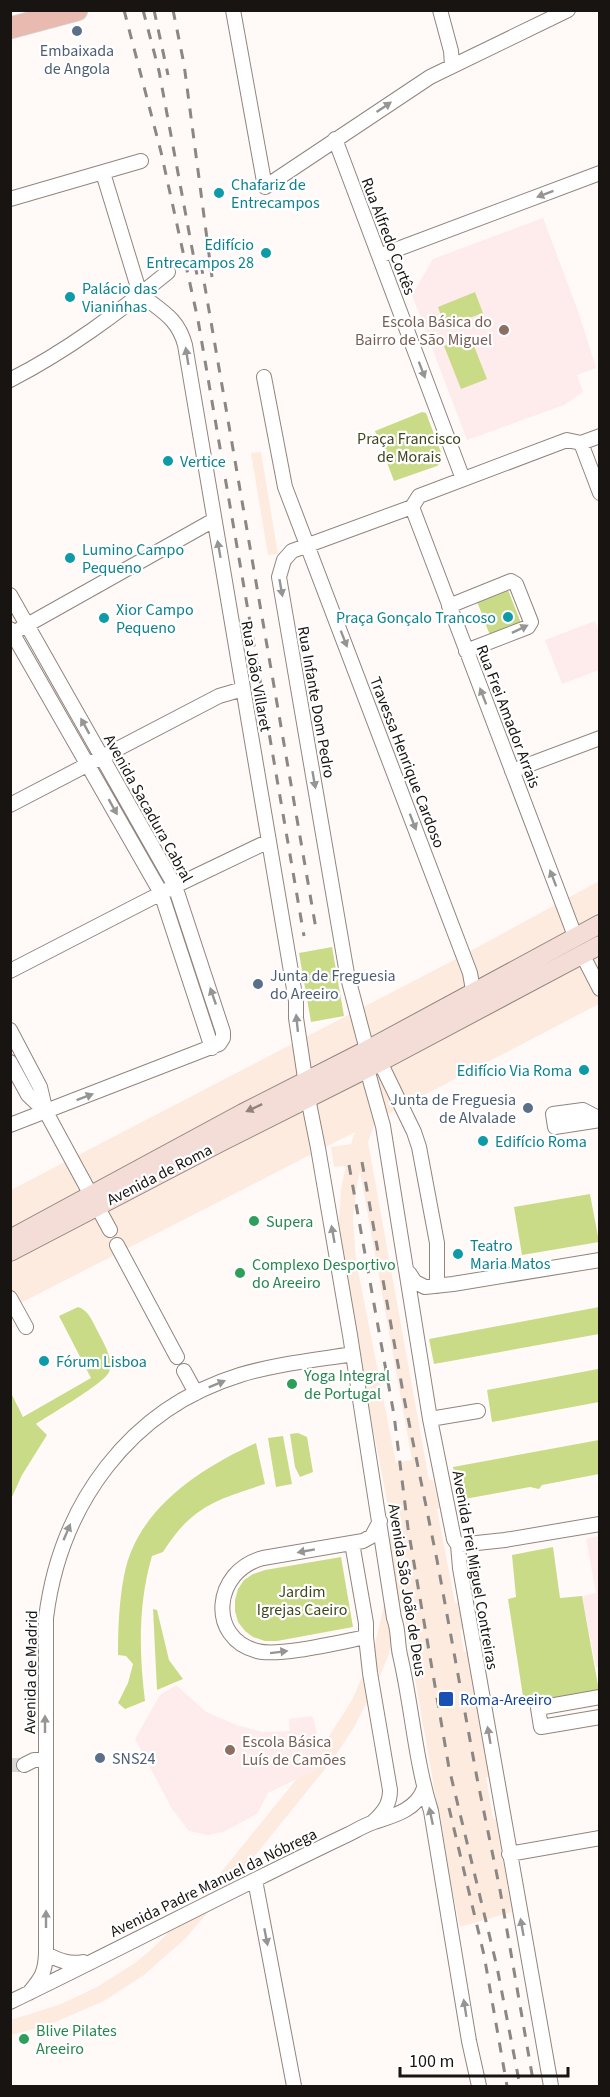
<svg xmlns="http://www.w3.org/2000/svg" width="610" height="2097" font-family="'Source Sans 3',sans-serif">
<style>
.built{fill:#feebdf;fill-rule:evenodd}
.education{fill:#fdeceb}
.green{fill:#cadb88}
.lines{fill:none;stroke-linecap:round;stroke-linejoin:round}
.street-tunnel{stroke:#dcd8d5;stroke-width:14;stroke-dasharray:14 7;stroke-linecap:butt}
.street-casing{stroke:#91857f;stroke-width:16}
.secondary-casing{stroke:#91857f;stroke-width:20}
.primary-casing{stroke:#d5d5d4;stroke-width:23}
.street{stroke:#fff;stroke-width:14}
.secondary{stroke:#f4dcd7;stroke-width:18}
.primary{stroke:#e8bab0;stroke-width:21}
.rail{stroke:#8b8784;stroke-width:3;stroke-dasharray:10 10;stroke-linecap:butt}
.oneway{fill:#979594}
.oneway2{fill:#91827e}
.service-dot{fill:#5c6f8a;stroke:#fff;stroke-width:2}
.culture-dot{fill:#0f9aa8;stroke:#fff;stroke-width:2}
.education-dot{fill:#8d6e63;stroke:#fff;stroke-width:2}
.leisure-dot{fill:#2e9e5b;stroke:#fff;stroke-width:2}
.transit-dot{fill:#1a4fb4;stroke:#fff;stroke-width:2}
.labels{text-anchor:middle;stroke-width:4.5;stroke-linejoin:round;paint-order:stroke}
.service-label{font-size:16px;fill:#4e5e75;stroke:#fff;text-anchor:start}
.culture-label{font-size:16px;fill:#0d838f;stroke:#fff;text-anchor:start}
.street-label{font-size:16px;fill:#181412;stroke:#fff}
.education-label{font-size:16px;fill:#785e54;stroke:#fff;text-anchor:end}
.park-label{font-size:16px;fill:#3f461d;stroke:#fff}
.leisure-label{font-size:16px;fill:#27864d;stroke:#fff;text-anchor:start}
.transit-label{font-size:16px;fill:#164399;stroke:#fff;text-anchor:start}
</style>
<rect width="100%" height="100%" fill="#fffaf7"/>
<path class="built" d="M261,452L278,554L268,555L251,453Z
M599,881V1004L386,1115L376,1121L368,1142L429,1480H433L440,1508L437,1509L455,1603H459L463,1629L460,1630L464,1652H467L489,1777H486L493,1819H496L512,1912L460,1927L439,1828L441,1827L401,1599L389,1654L377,1683L353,1729L333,1759L232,1884L185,1939L144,1975L104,2001L46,2026L11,2035V2020L61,2004L97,1987L135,1963L153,1948L192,1908L321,1749L352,1700L374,1649L386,1596L390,1543V1521L385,1490L348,1300L338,1237L341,1188L346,1166L334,1167L331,1147L351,1144L355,1132L11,1308V1190L454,960ZM360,1171L412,1460L396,1463L356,1260L353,1219L356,1191Z"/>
<path class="education" d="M543,218L579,314L596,368L577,375L583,392L564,405L467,440L412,295L433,259Z
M595,621L599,632V670L562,684L545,640Z
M599,1536V1667H596L582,1596L596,1593L586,1539Z
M176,1685L206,1712L237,1725L262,1732L290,1731L289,1719L311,1716L314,1720L322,1761L319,1768L268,1793L257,1814L223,1832L208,1835L189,1831L172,1809L135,1739L160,1695Z"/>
<path class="green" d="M475,292L483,313L445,327L438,307Z
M470,336L487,379L461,389L444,346Z
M422,412L426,413L442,455V462L437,466L394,481L375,431Z
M508,590L521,623L490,635L485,623L489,621L486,613L482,614L477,602Z
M332,947L344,1016L311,1022L299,953Z
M590,1194L599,1242L522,1255L514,1207Z
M78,1307C89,1310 93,1323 98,1332C104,1344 114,1359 109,1372C105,1383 49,1415 36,1424L47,1435L22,1475L11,1499V1393L23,1417L91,1378L59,1316Z
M599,1307V1334L434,1364L429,1339Z
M598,1369L599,1402L492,1422L487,1390Z
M298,1433L307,1437L313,1472L300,1477L295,1467L290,1434Z
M283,1436L292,1484L276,1487L268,1438Z
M599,1440V1474L542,1485L539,1489L530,1487L459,1500L453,1467Z
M256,1443L265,1484C216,1500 192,1506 163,1552L152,1556C138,1604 139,1652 145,1701L125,1709L118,1703L128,1683L133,1664L126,1656L118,1655C118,1629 119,1602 124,1576C136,1510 199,1469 256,1443Z
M553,1547L560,1598L582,1596L599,1691L524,1703L508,1599L516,1597L512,1555Z
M341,1557L353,1627L277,1641H265L253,1637L245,1631L238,1622L235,1611V1600L238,1589L244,1580L253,1574L265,1570Z
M153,1609L157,1610L169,1660L183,1679L157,1690Z"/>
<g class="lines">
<path class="street-tunnel" d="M10,1765H24"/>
<g class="street-casing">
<path id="street" d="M233,10L265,187L430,77L568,10
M440,10L451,51L452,65
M335,139L463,479
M103,173L140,294
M10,199L141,161
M379,256L600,173
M140,294C161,311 178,318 185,345L296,1001V1018L308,1098L318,1148L350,1335L394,1618C399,1631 397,1642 400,1655C412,1706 415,1760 431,1811L469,2041L479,2086
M264,377L285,487L470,973L473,990
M10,380C67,351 119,312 168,272
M581,443L600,493
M412,507L575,936
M10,595L175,886L223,1032V1038L219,1044L10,1125
M449,606L511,581L516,584L531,622L528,627L466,651
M10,629L161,893L212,1048
M20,629L214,520
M512,771L600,738
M10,805L219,696L243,689
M582,954L600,989
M10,971L175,886L269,841
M10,1030L40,1087L46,1112
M367,1050L347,974L279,577L284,560L292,551L412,507L419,496L567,440L581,443L600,436
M10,1062L28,1095L46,1112L110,1230
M380,1062L414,1132L419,1147L437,1243V1286
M367,1069L383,1126L430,1419L454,1539L458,1545L460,1568L471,1631L551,2086
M600,1119L583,1110L553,1114L555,1127L600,1120
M117,1245L177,1357
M409,1273L415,1282L425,1287L453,1284L600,1260
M10,1298L26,1327
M184,1371L196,1393
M430,1419L478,1411
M352,1543L366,1623V1637L370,1673L390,1790C390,1804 384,1812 373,1822
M458,1545L505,1540L600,1524
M366,1637C340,1642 279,1657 257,1651C207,1638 213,1571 263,1558L363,1541L372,1536L380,1521
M600,1697L538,1708L541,1727L600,1717
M24,1765L34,1760H45
M509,1854L600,1838
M255,1880L294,2086
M46,1954C59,1960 69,1965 83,1962
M29,1993C41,1978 45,1974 46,1954V1618C60,1505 129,1409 240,1375C276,1364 315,1360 353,1354
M10,2002C124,1947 235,1888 349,1834C357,1830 365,1825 374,1822C393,1816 417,1810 424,1788"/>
</g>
<g class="secondary-casing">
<path id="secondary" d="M10,1239L243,1113L367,1050L600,924
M10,1252L221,1142L380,1062L600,945"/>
</g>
<g class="primary-casing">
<path id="primary" d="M10,28L77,10"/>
</g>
<use href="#street" class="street"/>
<use href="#secondary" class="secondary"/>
<use href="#primary" class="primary"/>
<path class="rail" d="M124,10L161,152L198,320L304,936
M143,10L159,71L197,275
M154,10L168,75
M173,10L184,64L212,277
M201,264L316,929
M362,1162L404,1398L437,1560L477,1778L500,1890L534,2086
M349,1165L394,1415L408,1528L449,1768L497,1967L520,2086
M449,1808L484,1955L507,2086"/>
</g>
<defs><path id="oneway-solid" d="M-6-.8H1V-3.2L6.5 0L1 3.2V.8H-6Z" transform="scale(1.5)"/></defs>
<g class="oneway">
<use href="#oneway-solid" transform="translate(384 107) rotate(-34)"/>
<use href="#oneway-solid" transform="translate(545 194) rotate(159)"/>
<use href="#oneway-solid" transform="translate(187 356) rotate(-99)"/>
<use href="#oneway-solid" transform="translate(422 370) rotate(69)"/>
<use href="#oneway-solid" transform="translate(219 549) rotate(-100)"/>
<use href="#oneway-solid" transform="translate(281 588) rotate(80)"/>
<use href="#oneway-solid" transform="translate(520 629) rotate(-26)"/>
<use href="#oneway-solid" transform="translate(344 639) rotate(69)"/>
<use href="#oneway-solid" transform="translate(483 696) rotate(-111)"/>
<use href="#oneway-solid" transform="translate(85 726) rotate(-119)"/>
<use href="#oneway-solid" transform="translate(314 780) rotate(80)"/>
<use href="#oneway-solid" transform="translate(113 807) rotate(61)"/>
<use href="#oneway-solid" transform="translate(413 822) rotate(69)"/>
<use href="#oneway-solid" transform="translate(553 878) rotate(-111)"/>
<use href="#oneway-solid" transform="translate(213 996) rotate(-109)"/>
<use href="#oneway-solid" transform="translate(297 1023) rotate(-96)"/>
<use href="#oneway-solid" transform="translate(85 1097) rotate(-21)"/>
<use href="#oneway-solid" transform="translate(333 1234) rotate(-100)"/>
<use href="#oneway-solid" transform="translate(217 1384) rotate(-22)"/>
<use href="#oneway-solid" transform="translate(67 1532) rotate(-67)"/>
<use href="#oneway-solid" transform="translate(306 1551) rotate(170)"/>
<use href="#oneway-solid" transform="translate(279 1652) rotate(-7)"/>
<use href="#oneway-solid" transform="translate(45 1724) rotate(-90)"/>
<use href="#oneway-solid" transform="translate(489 1735) rotate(-100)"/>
<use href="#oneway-solid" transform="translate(431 1816) rotate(-102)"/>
<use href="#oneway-solid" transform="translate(46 1919) rotate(-90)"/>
<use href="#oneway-solid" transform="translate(522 1927) rotate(-100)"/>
<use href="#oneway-solid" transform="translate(266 1937) rotate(79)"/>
<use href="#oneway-solid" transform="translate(465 2008) rotate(-99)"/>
</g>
<use class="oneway2" href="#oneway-solid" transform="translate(254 1108) rotate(155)"/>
<g class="service-dot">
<circle cx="77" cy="31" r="6"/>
<circle cx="258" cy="984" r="6"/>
<circle cx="528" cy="1108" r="6"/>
<circle cx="100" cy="1758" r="6"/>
</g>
<g class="culture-dot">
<circle cx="219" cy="193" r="6"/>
<circle cx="266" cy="253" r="6"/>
<circle cx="70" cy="297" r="6"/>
<circle cx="168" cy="461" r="6"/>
<circle cx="70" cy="558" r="6"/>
<circle cx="508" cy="617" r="6"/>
<circle cx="104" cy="618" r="6"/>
<circle cx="584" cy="1070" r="6"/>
<circle cx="483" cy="1141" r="6"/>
<circle cx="458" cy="1254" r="6"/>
<circle cx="44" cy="1361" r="6"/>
</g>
<g class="education-dot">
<circle cx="504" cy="330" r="6"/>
<circle cx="230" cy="1750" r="6"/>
</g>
<g class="leisure-dot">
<circle cx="254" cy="1221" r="6"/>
<circle cx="240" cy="1273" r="6"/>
<circle cx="292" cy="1384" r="6"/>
<circle cx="24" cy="2039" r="6"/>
</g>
<rect class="transit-dot" x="438" y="1691" width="16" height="16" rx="3"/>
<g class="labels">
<g class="service-label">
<text x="77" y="56" text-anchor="middle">Embaixada<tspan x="77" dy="18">de Angola</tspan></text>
<text x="270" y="981">Junta de Freguesia<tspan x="270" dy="18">do Areeiro</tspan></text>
<text x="516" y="1105" text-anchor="end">Junta de Freguesia<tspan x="516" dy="18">de Alvalade</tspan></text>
<text x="112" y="1764">SNS24</text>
</g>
<g class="culture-label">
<text x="231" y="190">Chafariz de<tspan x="231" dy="18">Entrecampos</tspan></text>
<text x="254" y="250" text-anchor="end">Edifício<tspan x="254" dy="18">Entrecampos 28</tspan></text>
<text x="82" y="294">Palácio das<tspan x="82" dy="18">Vianinhas</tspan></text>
<text x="180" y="467">Vertice</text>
<text x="82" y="555">Lumino Campo<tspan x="82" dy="18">Pequeno</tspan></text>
<text x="116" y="615">Xior Campo<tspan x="116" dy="18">Pequeno</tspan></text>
<text x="496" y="623" text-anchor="end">Praça Gonçalo Trancoso</text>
<text x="572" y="1076" text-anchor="end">Edifício Via Roma</text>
<text x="495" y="1147">Edifício Roma</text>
<text x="470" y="1251">Teatro<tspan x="470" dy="18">Maria Matos</tspan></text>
<text x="56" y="1367">Fórum Lisboa</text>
</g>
<g class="street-label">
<text transform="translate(389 236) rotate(69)" y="6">Rua Alfredo Cortês</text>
<text transform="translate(257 676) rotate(80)" y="6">Rua João Villaret</text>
<text transform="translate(317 702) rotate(80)" y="6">Rua Infante Dom Pedro</text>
<text transform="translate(509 716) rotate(69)" y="6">Rua Frei Amador Arrais</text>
<text transform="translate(408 762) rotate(69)" y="6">Travessa Henrique Cardoso</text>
<text transform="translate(149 808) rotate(61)" y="6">Avenida Sacadura Cabral</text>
<text transform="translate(159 1174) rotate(-27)" y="6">Avenida de Roma</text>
<text transform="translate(476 1570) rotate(80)" y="6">Avenida Frei Miguel Contreiras</text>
<text transform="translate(408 1590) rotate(81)" y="6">Avenida São João de Deus</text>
<text transform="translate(30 1672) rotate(-89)" y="6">Avenida de Madrid</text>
<text transform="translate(213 1882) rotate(-26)" y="6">Avenida Padre Manuel da Nóbrega</text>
</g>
<g class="education-label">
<text x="492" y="327">Escola Básica do<tspan x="492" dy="18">Bairro de São Miguel</tspan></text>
<text x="242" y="1747" text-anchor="start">Escola Básica<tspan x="242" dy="18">Luís de Camões</tspan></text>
</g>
<g class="park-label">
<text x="409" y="444">Praça Francisco<tspan x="409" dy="18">de Morais</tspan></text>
<text x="302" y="1597">Jardim<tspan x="302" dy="18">Igrejas Caeiro</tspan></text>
</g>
<g class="leisure-label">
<text x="266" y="1227">Supera</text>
<text x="252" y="1270">Complexo Desportivo<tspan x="252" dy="18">do Areeiro</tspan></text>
<text x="304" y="1381">Yoga Integral<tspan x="304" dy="18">de Portugal</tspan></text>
<text x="36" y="2036">Blive Pilates<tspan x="36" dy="18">Areeiro</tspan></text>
</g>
<g class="transit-label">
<text x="460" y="1705">Roma-Areeiro</text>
</g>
</g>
<rect width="610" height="2097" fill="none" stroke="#181412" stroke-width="24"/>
<path d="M400 2067v9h168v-9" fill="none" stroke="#181412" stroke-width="3"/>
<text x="409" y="2067" font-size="18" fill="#181412" stroke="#ffffff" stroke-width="4.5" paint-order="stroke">100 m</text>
</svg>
